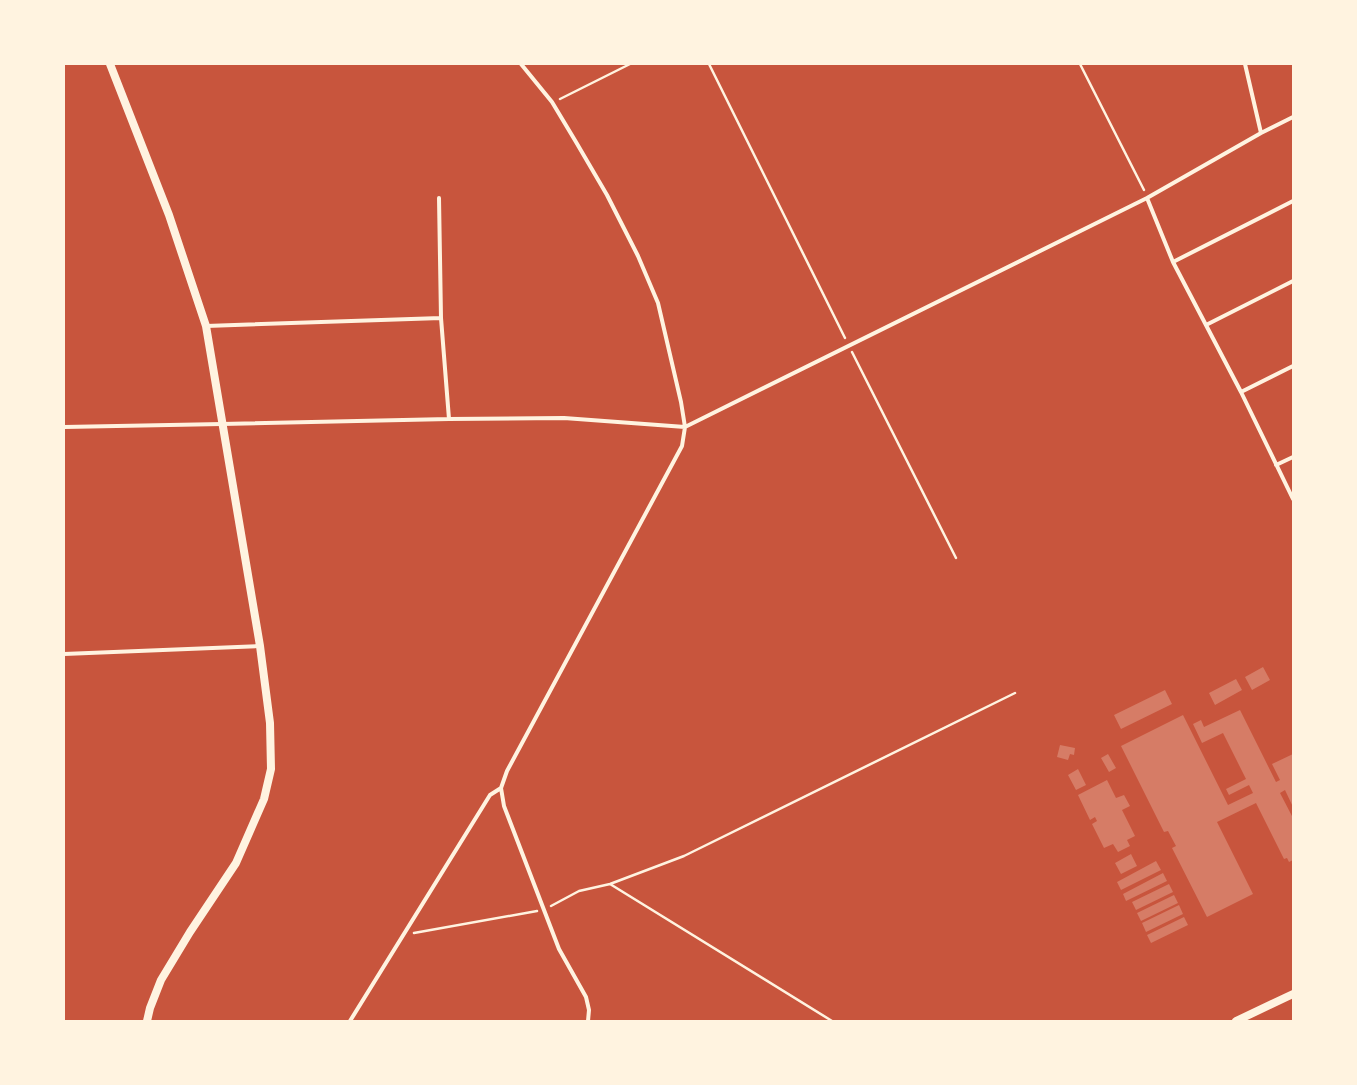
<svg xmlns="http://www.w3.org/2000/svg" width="1357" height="1085" font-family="Poppins,sans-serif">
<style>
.building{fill:#d67c66}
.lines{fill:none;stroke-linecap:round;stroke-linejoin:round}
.path{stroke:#fff3e0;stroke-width:2.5}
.minor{stroke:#fff3e0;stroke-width:4}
.secondary{stroke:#fff3e0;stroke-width:8}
</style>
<rect width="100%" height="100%" fill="#c8553d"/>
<path class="building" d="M1263,667L1270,680L1252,690L1245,677Z
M1236,679L1242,690L1215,705L1209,693Z
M1165,690L1172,704L1121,729L1114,715Z
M1240,710L1276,782L1280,780L1272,764L1293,754V807L1285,790L1280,793L1293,818V860L1289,862L1287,858L1284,859L1256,803L1217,822L1253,894L1207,917L1172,848L1176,846L1168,831L1164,832L1121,746L1183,715L1228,805L1253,793L1249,785L1229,795L1226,789L1246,779L1223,733L1202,743L1193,724L1201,720L1204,727Z
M1060,745L1075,748L1074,755L1070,754L1068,760L1057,757Z
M1108,754L1116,768L1109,772L1101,758Z
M1078,769L1086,785L1076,790L1068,775Z
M1107,780L1116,798L1124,795L1130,806L1122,810L1135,836L1127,840L1130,846L1118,852L1113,844L1104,848L1092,824L1097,821L1095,817L1090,820L1078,795Z
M1131,854L1137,866L1121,874L1115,863Z
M1156,861L1161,870L1121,890L1117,882Z
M1163,873L1167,881L1126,901L1123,894Z
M1169,884L1173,892L1136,910L1132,902Z
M1174,895L1178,903L1141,921L1137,913Z
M1179,905L1183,914L1146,932L1142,923Z
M1184,917L1188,925L1151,943L1147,935Z"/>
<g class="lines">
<path class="path" d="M709,64L845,338
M1080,64L1144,190
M560,99L630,64
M852,352L956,558
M610,884L832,1021
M551,906L579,891L610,884L684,856L1015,693
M414,933L537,911"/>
<path class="minor" d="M521,64L552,102L576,142L607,195L638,256L658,303L681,402L685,427L682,446L507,771L501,788L504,806L559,949L586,997L589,1010L588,1021
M1245,64L1261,133
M439,198L441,318L449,419
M1147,198L1173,262L1241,392L1293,499
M1173,262L1293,201
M1206,325L1293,281
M206,326L441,318
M1241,392L1293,366
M64,427L222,424L449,419L564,418L685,427L1147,198L1261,133L1293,117
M1276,465L1293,457
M64,654L260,646
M350,1021L490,795L501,788"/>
<path class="secondary" d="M110,64L169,215L206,326L260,646L270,723L271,769L264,799L236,863L190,932L161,980L150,1008L147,1021
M1236,1021L1293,994"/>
</g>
<rect width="1357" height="1085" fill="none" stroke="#fff3e0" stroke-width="130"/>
</svg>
